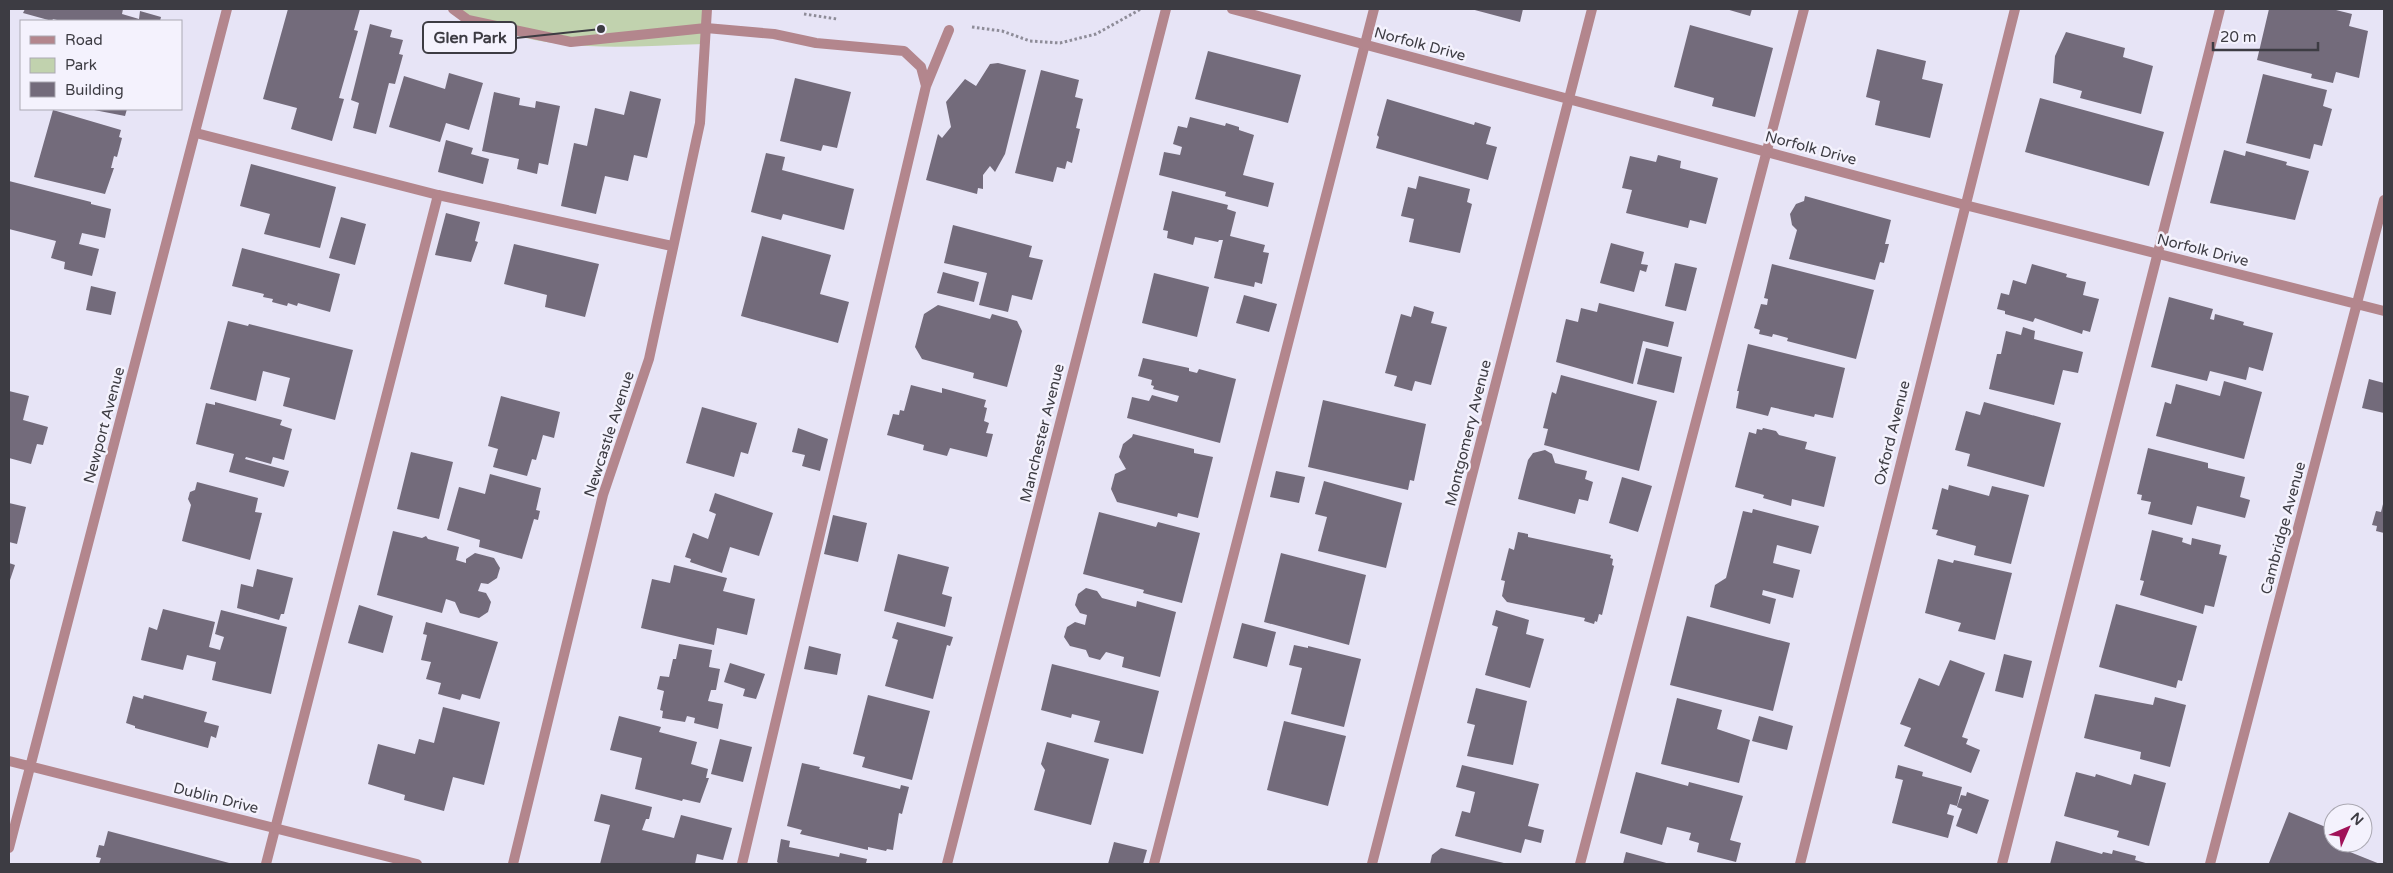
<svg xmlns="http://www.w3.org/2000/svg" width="2393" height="873" font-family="'Varela Round',sans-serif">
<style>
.green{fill:#c1d2ae}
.building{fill:#736b7b}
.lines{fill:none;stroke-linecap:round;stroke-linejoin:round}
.path{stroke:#8e8c98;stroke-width:3;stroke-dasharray:2.5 2.5;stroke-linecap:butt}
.lane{stroke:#b3868d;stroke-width:10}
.street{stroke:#b3868d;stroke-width:10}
.labels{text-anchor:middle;stroke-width:5;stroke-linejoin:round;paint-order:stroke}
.street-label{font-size:15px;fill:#3d3c43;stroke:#f4f2fd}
.leader{fill:none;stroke:#3d3c43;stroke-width:2}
.callout-dot{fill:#3d3c43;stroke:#f4f2fd;stroke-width:2}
.callout{fill:#f4f2fd;stroke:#3d3c43;stroke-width:2}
.callout-label{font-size:16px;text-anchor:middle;font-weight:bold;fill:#3d3c43}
</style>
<rect width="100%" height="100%" fill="#e7e4f6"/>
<path class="green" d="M449,9H708L705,44C611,47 535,56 449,9Z"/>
<path class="building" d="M25,9H123L122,14L139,19L140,11L161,17L160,21H61L53,19L52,21L23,13Z
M288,9H360L354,30L358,31L339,98L344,99L332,141L291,129L297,108L263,99Z
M1471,9H1523L1520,22Z
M1726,9H1752L1750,16Z
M2269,9H2332L2352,14L2349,26L2368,31L2359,78L2336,72L2333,83L2311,78L2312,74L2257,60Z
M370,24L392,30L390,37L403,40L399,54L403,55L395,84L389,83L376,134L353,128L359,103L351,100Z
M1690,25L1773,48L1755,117L1712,106L1714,98L1674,87Z
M2066,32L2125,48L2123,57L2153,66L2141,114L2080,98L2082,91L2053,83L2055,56Z
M1877,49L1926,61L1922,79L1943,84L1930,138L1875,125L1880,101L1866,97Z
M1208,51L1301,75L1288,123L1195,99Z
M998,63L1026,70L1005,154L995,172L990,166L983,175V189L978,188L977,194L926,180L938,134L942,138L951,127L946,102L965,79L976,86L990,64Z
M1041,70L1079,80L1075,97L1083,99L1076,128L1080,129L1072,163L1067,161L1065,169L1057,167L1053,182L1015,173Z
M449,73L483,83L469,130L446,123L440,142L389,127L404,76L445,89Z
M2263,74L2327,90L2323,106L2332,109L2322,146L2314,144L2310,159L2246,143Z
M795,78L851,92L837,148L823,145L821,151L780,141Z
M630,91L661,99L647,158L634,155L628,181L605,176L596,214L561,206L574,143L587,146L595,108L624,115Z
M494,92L520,98L519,105L535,108L536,101L560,106L548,165L539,163L537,174L517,169L519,159L482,151Z
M2040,98L2164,132L2149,186L2025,152Z
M1387,99L1474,125L1475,122L1491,127L1486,144L1497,147L1488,180L1376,148L1379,137L1377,135Z
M89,109H127L125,116Z
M53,110L121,130L119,137L122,138L117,157L114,156L111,168H114L105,194L34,177Z
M1190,117L1225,126L1226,123L1239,127V130L1254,135L1243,175L1274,183L1268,207L1225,196L1226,192L1159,175L1164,152L1180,155L1182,147L1173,144L1178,126L1187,128Z
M446,140L473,148L471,154L489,159L483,184L438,172Z
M2224,150L2245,156L2246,151L2287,162L2286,165L2309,171L2295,220L2210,203Z
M766,153L785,157L782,170L854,189L844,230L783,214L781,220L751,212Z
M1658,155L1681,161L1680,168L1718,178L1706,224L1690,220L1688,228L1626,213L1632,190L1622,188L1630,156L1656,162Z
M251,164L336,187L320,248L264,234L270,214L240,206Z
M1419,176L1470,189L1467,202L1472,204L1460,253L1409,242L1414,219L1401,216L1408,187L1416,189Z
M9,181L91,202V204L111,209L105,238L82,233L79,244L99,249L92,276L64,269L65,262L51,258L56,241L9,229Z
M1172,191L1228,205L1227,209L1236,212L1230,236L1265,245L1263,252L1269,253L1262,284L1255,282L1254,287L1214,278L1223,240H1219L1218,242L1195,237L1193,245L1167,238L1168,231L1163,230Z
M1805,196L1891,220L1885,244H1889L1884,263L1880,262L1875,280L1789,259L1797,230L1792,225L1790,214L1796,204L1804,201Z
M446,213L480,222L475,241L478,242L471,262L435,255Z
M341,217L366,224L355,265L329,258Z
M953,225L1032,246L1029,257L1043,260L1032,300L1012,295L1008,312L979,305L987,273L944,263Z
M762,236L831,255L820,294L849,302L838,343L741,316Z
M1611,243L1644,252L1641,264L1648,265L1646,272L1640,270L1634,292L1600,283Z
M514,244L599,264L585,317L545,307L547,295L504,284Z
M242,248L340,274L330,312L298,303L297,306L288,303L287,306L272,302L273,299L263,297L264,294L232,286Z
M1675,263L1697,268L1686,311L1665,306Z
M1772,264L1874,290L1856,359L1787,341L1788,338L1773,334L1772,337L1759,334L1760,330L1754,328L1761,304L1767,305L1768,299L1764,298Z
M2032,264L2067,274L2066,277L2086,282L2083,295L2099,299L2090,332L2083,330L2082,334L2035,318L2033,322L2005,314V311L1997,309L2001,293L2009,295L2013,280L2026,284Z
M943,272L979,282L974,302L937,293Z
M1154,273L1209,287L1197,337L1142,323Z
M91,286L116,292L111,315L86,310Z
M1244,295L1277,304L1269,332L1236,323Z
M2169,297L2213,309L2210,319L2214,320L2215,314L2244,322L2243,325L2273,333L2263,371L2249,367L2246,380L2210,371L2207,381L2151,367Z
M1599,303L1674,322L1668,347L1643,341L1633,384L1556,362L1566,319L1578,322L1581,308L1597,312Z
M938,305L990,319L992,314L1017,321L1022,331L1007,387L973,378L974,373L922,359L915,347L924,314Z
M1414,306L1434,312L1431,323L1447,327L1431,385L1415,381L1412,391L1394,386L1397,376L1385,373L1401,314L1411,317Z
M228,321L248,326L249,324L353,350L335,420L283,406L290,378L263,371L256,401L210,389Z
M2023,327L2035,331L2034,339L2083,352L2078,373L2063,370L2054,405L1989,389L1997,354H2001L2006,331L2021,335Z
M1748,344L1845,368L1833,418L1815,414L1814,417L1771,407L1768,416L1736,408L1739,391H1737Z
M1646,348L1682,357L1674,393L1637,384Z
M1143,358L1189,368V371L1197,373L1199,369L1236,379L1220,443L1127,418L1132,397L1149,401L1152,395L1177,402L1179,396L1153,389L1154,386L1151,385L1152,380L1138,376Z
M1561,375L1657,401L1639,471L1544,445L1548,429L1543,428L1552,392L1556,394Z
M2369,379L2384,383V413L2362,408Z
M2224,381L2262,392L2244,459L2156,436L2165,402L2171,404L2176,384L2220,396Z
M911,385L942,393V388L986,400L984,407L987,408L984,421L989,423L986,433L993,434L987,457L950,448L947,456L923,450L924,445L887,435L893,414L899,415L900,410L904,411Z
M9,391L29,396L23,420L48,427L43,445L37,444L31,464L9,458Z
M501,396L560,412L554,438L543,435L536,460L532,459L527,476L493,467L498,449L488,446Z
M1323,400L1426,424L1414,481L1410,480L1408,490L1308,467Z
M215,402L282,420L280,425L292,429L284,460L273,457L271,464L246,457L245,459L289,471L284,487L229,472L234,454L196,444L206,403L215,405Z
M1984,402L2061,423L2044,487L1967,466L1970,454L1955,450L1966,411L1980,415Z
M702,407L757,423L748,454L741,452L734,477L686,463Z
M798,428L828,439L820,471L802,466L805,455L792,452Z
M1763,428L1776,431L1779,435L1807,442L1805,449L1836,457L1824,507L1792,499L1791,506L1763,498L1764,495L1735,487L1749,432L1756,434L1757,429L1762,430Z
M1133,434L1194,449V453L1213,457L1198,518L1178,513L1177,517L1117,502L1111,489L1115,474L1126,469L1119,457L1123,444L1132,437Z
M2148,448L2208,463V468L2245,477L2240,497L2250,500L2245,518L2197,506L2192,525L2148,514L2151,502L2141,500L2142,495L2137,494Z
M1545,450L1552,454L1555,463L1587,471L1585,479L1593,482L1588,501L1579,499L1575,514L1518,499L1528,460L1533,453Z
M411,452L453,462L439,519L397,509Z
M1276,471L1305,477L1299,503L1270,497Z
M490,474L541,488L536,510L540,511L538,520L534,519L522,559L479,547L480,540L447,530L459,487L485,494Z
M1622,477L1652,486L1638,532L1609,523Z
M1324,481L1402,503L1386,568L1318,551L1327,517L1315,514Z
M197,482L258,498L255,512L262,513L250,560L182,541L191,505L188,499L190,492L195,490Z
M1949,485L1989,496L1992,486L2029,495L2011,564L1974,555L1976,546L1936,535L1938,530L1932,529L1942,488L1948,490Z
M715,493L773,513L759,556L730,547L722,573L690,562L691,559L685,557L693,533L708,539L716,514L709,511Z
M2384,500V533L2376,531L2377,526L2372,525L2376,511L2381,512Z
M9,503L26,507L17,544L9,542Z
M1753,509L1819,526L1811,554L1777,545L1773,563L1800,570L1793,598L1763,590L1762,595L1776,599L1770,624L1710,607L1715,585L1726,578L1743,511L1752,513Z
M1099,512L1156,527L1158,522L1200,533L1182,603L1143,593L1144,590L1083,574Z
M833,515L867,523L858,562L824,554Z
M2152,530L2183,538L2182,542L2191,545L2192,538L2221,545L2219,554L2227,556L2214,607L2205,605L2203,614L2140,595L2144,581L2140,580Z
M393,531L422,538L426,536L428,539L459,547L456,560L466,563V559L475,553L494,558L500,568L497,578L488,584L481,583L478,591L486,593L491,602L488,612L479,618L460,613L455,602L446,599L442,613L377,595Z
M1518,532L1528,534V537L1611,555L1610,558L1613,559L1612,565L1614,566L1602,615L1599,614L1597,622L1595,621L1594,624L1584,621L1585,618L1507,602L1502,596L1505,581L1501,580L1509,548L1514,550Z
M1281,553L1366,575L1349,645L1264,622Z
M898,554L949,567L942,594L952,597L945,627L884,611Z
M1938,559L1953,563L1954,560L2012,573L1995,640L1958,631L1961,623L1925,613Z
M9,563L15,565L9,583Z
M674,565L727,578L723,591L755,599L747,635L717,628L714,645L641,628L652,579L670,583Z
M257,569L293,578L284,614H281L279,620L237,608L241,584L253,587Z
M1086,588L1097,591L1102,598L1136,607L1137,601L1176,612L1160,677L1122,667L1124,657L1106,652L1100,660L1089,657L1086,650L1070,646L1064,637L1067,627L1075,622L1085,625L1087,615L1080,613L1075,605L1078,594Z
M2116,604L2197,626L2182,681L2178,680L2176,688L2099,667Z
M359,605L393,616L383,653L348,643Z
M163,609L215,622L209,647L220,650L224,637L215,634L221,610L287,627L271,694L212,680L216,662L187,655L183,670L141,660L149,627L157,630Z
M1496,610L1529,620L1526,634L1544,639L1530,688L1485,675L1498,627L1492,625Z
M1687,616L1790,643L1773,711L1670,685Z
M426,622L498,642L480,699L462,694L460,700L438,694L441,683L426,679L431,662L421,660L427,635L423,634Z
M897,622L953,637L950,646L947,645L933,699L885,686L898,640L892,638Z
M1242,623L1276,632L1267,667L1233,658Z
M679,644L712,650L709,667L720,669L716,690H711L708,701L723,704L718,729L694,723L695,718L687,716L685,722L662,718L663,711L660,710L664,691L657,689L660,676L669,677L673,659H676Z
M1294,645L1308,648V646L1361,659L1344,727L1291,714L1302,668L1289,665Z
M809,646L841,654L837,675L804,669Z
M2004,654L2032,661L2023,698L1995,691Z
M1950,660L1985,673L1962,737L1968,739L1966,744L1980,750L1971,773L1904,746L1911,728L1900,724L1919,678L1939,686Z
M730,663L765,674L756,699L743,696L745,689L724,682Z
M1052,664L1159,691L1143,754L1094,742L1100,721L1072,714L1071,718L1041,710Z
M1476,688L1527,701L1513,765L1467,756L1475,725L1467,723Z
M2095,694L2153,705L2155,697L2186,705L2170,767L2140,759L2141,752L2084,738Z
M144,695L207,712L204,722L219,726L216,738L211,736L208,748L135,728V726L126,723L133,696L143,699Z
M868,695L930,711L912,780L862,767L865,757L853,754Z
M1677,698L1722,710L1717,729L1750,740L1739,783L1661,764Z
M443,707L500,722L484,785L453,777L444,811L404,800L405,795L368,784L378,744L415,754L419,739L434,743Z
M619,716L661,727L659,732L697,742L691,764L708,769L706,778H709L700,803L683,799L682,801L635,789L642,758L610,750Z
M1759,716L1793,726L1787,750L1752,741Z
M1284,721L1346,736L1328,806L1267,790Z
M720,739L752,747L743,782L711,774Z
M1047,742L1109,759L1091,825L1034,810L1045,770L1041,764Z
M802,763L820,767L819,769L900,789L901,785L909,787L902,814L899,813L893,850L887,849L886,851L868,847V850L800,834L802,830L787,826Z
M1462,765L1539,784L1528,826L1544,830L1541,843L1525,839L1521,853L1455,836L1462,811L1470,813L1475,792L1456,787Z
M1898,765L1923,772L1922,776L1962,787L1957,806L1950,804L1947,814L1954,816L1948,838L1892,823L1903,780L1895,778Z
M1636,772L1688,786L1689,782L1743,796L1730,840L1741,843L1736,862L1697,852L1699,843L1689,840L1691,833L1667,827L1662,845L1620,833Z
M2076,772L2095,777L2096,774L2131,785L2134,774L2166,783L2149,846L2117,837L2119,831L2064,816Z
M1967,792L1989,800L1977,834L1956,826L1962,809L1957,807L1961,795L1966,796Z
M601,794L652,807L649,819H646L642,830L674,838L681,815L732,828L723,860L697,854L695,864H600L610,825L594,821Z
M2289,812L2333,830V843H2353L2350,852L2380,864L2269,863Z
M108,831L233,864H99L101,858L96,857L99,845L104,846Z
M781,839L790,841L789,847L839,857L840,853L867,859L866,863L870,864H780L777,862Z
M2056,841L2102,854L2103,852L2112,854L2113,850L2136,856L2135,860L2149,864H2050Z
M1114,842L1147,850L1143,864H1108Z
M1441,848L1508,864H1430L1432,855Z
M1626,852L1670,864H1623Z"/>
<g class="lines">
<path class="path" d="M804,14L837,19
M972,27L1002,31L1030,41L1060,43L1096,34L1141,9"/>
<path class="lane" d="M706,28L774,34L816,43L904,51L921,67L926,86
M266,864L438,195
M742,864L926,86L949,30
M1154,864L1374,9
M1580,864L1804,9
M2002,864L2220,9"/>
<path class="street" d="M453,9L468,20L571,42L706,28
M1232,9L1965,205L2384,311
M196,133L438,195L672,246
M9,761L417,864
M9,848L227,9
M513,864L603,495L649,359L700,123L707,9
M947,864L1166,9
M1372,864L1592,9
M1800,864L2015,9
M2210,864L2384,200"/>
</g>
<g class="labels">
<g class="street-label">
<text transform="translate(1420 44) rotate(15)" y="5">Norfolk Drive</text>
<text transform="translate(1811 148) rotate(15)" y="5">Norfolk Drive</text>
<text transform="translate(2203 250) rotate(14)" y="5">Norfolk Drive</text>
<text transform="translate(104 425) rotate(-75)" y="5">Newport Avenue</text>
<text transform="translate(1042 433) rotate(-76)" y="5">Manchester Avenue</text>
<text transform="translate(1468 433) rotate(-76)" y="5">Montgomery Avenue</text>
<text transform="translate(1892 433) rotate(-76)" y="5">Oxford Avenue</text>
<text transform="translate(609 434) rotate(-72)" y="5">Newcastle Avenue</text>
<text transform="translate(2283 528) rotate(-75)" y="5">Cambridge Avenue</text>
<text transform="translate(216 798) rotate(14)" y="5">Dublin Drive</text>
</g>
</g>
<path class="leader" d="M601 29L516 38"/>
<circle class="callout-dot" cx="601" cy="29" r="5"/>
<rect class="callout" x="423" y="22" width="93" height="31" rx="5"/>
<g class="callout-label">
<text x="470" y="43">Glen Park</text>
</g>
<rect width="2393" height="873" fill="none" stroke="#3d3c43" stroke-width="20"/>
<rect x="20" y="20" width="162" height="90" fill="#f4f2fd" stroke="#aba9b3"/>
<rect x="30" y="36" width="25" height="8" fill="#b3868d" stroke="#aba9b3"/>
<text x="65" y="45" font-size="15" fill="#3d3c43">Road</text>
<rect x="30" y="58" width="25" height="15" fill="#c1d2ae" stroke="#aba9b3"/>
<text x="65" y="70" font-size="15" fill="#3d3c43">Park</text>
<rect x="30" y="82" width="25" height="15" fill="#736b7b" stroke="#aba9b3"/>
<text x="65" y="95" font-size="15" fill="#3d3c43">Building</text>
<g transform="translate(2348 828) rotate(45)"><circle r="24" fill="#f4f2fd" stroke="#aba9b3"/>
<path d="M0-4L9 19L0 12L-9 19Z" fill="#a01158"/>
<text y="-8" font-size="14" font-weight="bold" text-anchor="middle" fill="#3d3c43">N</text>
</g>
<path d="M2213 42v8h105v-8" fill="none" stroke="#3d3c43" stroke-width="2.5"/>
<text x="2220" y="42" font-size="15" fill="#3d3c43" stroke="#f4f2fd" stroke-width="4" paint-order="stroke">20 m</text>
</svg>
